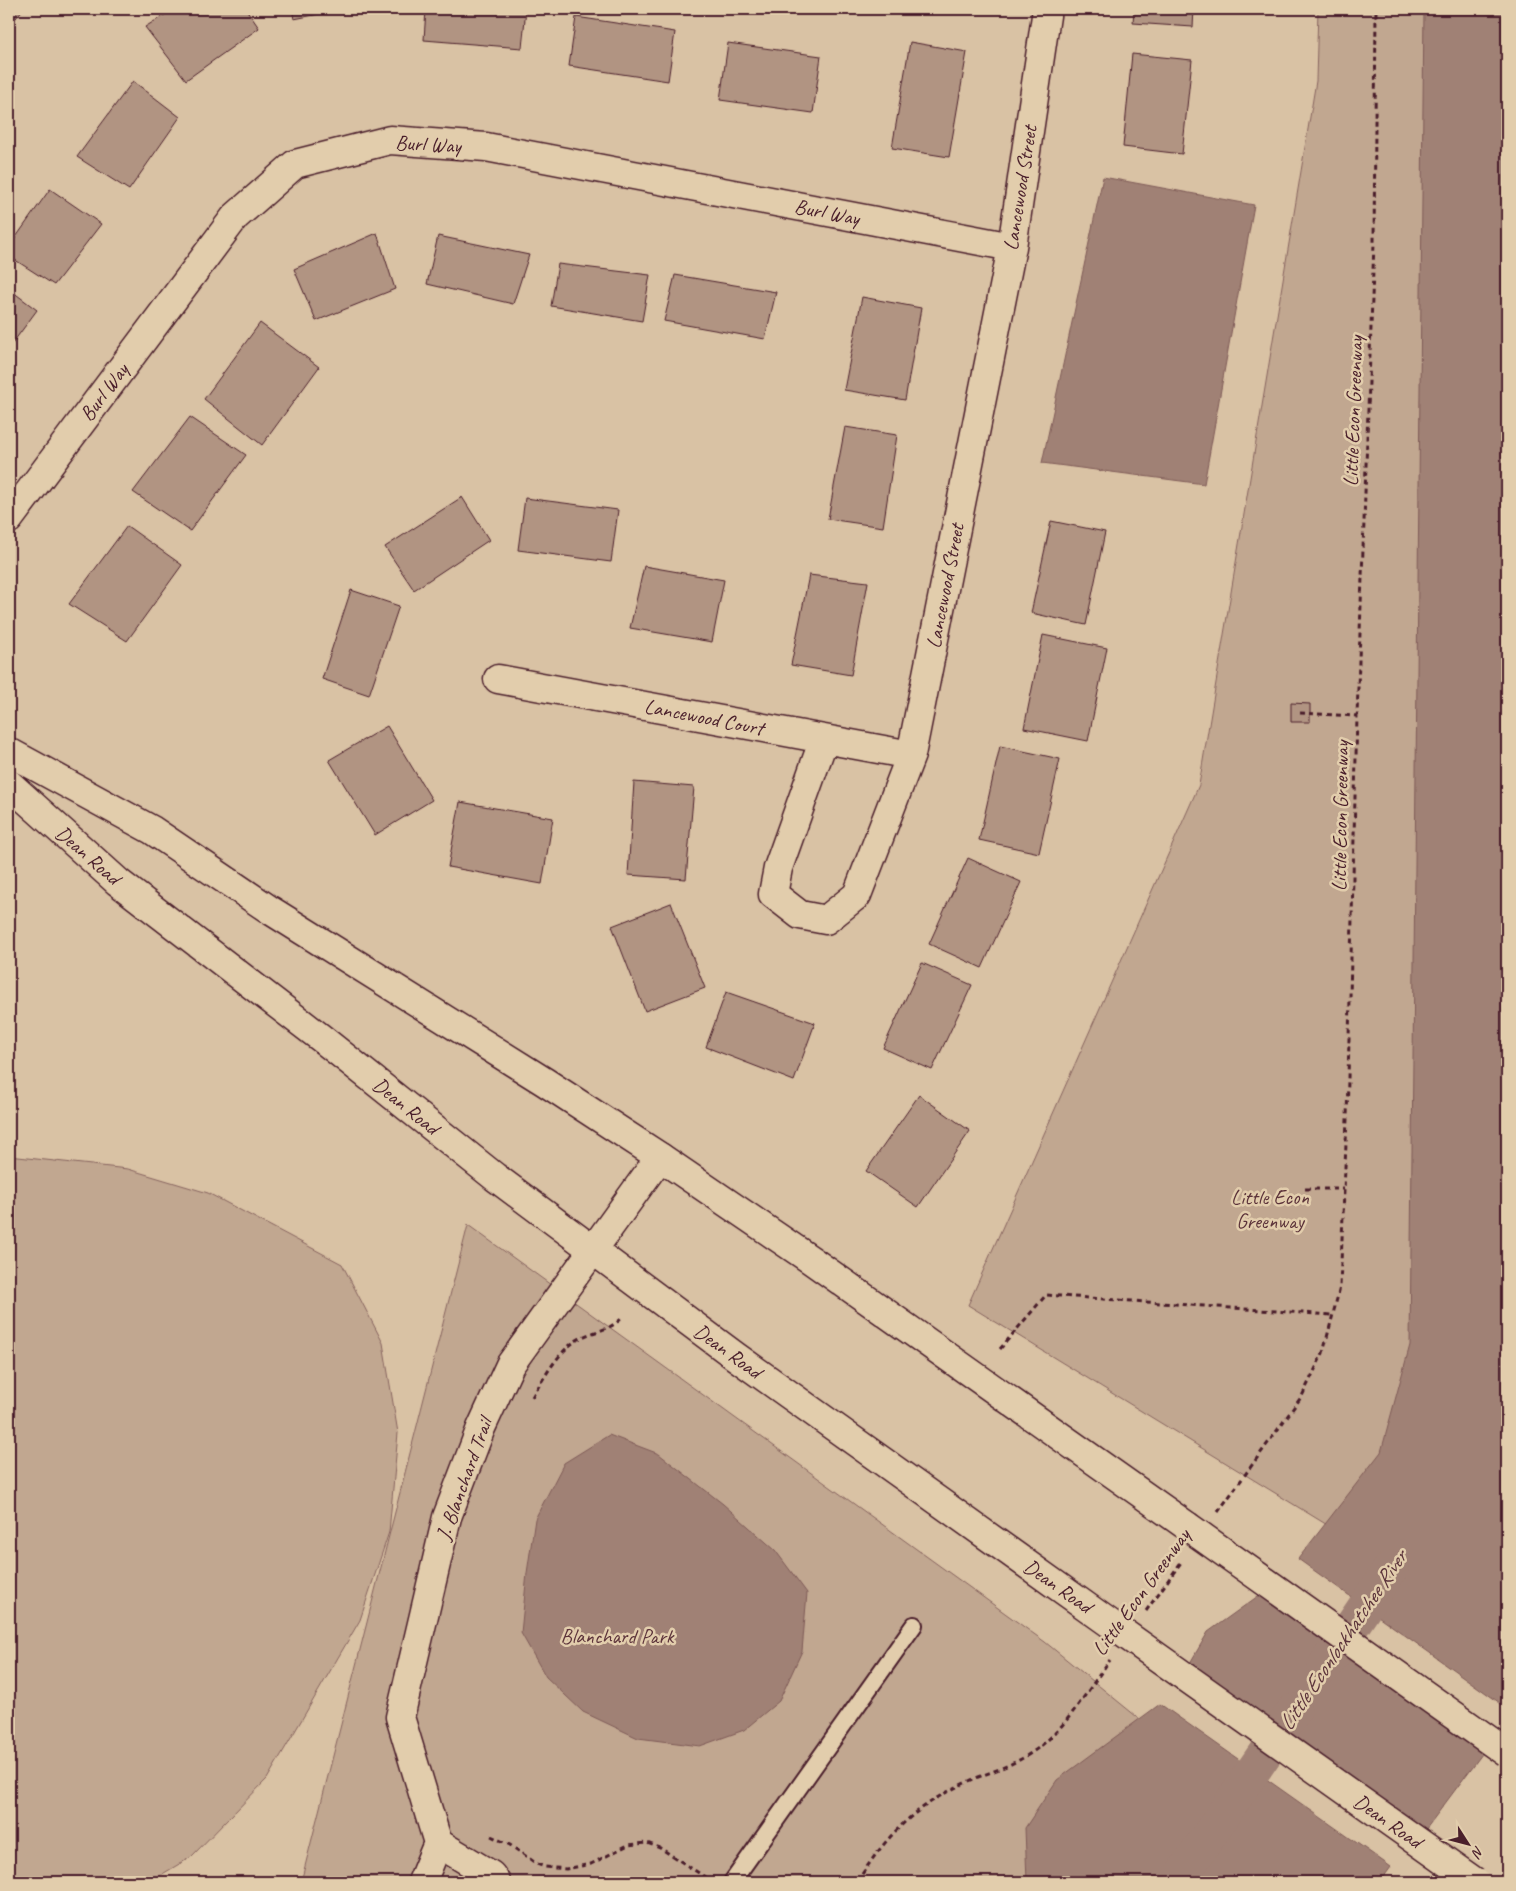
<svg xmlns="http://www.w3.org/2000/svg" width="1516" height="1891" font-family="Caveat,sans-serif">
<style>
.green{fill:#c1a790;stroke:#86635e}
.water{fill:#a08174;stroke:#7e5a57}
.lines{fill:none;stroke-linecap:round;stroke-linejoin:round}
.canal{stroke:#a08174;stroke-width:35}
.building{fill:#b19482;stroke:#4a1f2b}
.service-casing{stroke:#4a1f2b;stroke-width:20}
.minor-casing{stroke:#4a1f2b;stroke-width:31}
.secondary-casing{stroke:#4a1f2b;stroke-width:31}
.path{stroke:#4a1f2b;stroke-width:3;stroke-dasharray:5 4;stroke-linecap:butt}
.service{stroke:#e2cdac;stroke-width:16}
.minor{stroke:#e2cdac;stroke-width:28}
.secondary{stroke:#e2cdac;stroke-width:28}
.secondary-bridge-casing{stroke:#4a1f2b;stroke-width:31;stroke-linecap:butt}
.secondary-bridge{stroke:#e2cdac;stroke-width:28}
.labels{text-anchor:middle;stroke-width:5;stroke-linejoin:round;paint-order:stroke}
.street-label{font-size:21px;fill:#4a1f2b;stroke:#e2cdac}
.park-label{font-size:21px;fill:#5c333a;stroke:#e2cdac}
.water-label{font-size:22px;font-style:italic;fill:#5b333a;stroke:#e2cdac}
</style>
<rect width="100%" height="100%" fill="#d9c2a4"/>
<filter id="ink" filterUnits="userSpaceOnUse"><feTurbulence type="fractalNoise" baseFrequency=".02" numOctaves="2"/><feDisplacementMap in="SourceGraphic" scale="10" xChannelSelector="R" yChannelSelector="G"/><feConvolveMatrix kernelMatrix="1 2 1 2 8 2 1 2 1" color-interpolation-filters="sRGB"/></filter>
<g filter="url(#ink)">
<path class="green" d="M1318,9H1507V1635L968,1305L1199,785L1316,81Z
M9,1156L128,1169L208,1193L342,1264L383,1343L398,1433L389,1532L360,1620L267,1779L191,1857L149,1882H9Z
M468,1225L1045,1642L1340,1882H301Z"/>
<path class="water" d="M1424,9H1507V1708L1298,1559L1381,1452L1410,1345Z
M1103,177L1254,205L1204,484L1042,463Z
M609,1435L659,1454L723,1504L775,1550L807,1593L802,1651L779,1701L744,1730L700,1746L638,1738L583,1712L546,1677L521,1633L527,1573L535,1519L564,1463Z
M1272,1586L1491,1742L1417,1841L1183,1675L1208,1632Z
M1160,1704L1391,1867L1380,1882H1027L1025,1828L1057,1780Z"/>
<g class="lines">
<path class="canal" d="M1325,1666L1391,1568
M1177,1882L1294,1711"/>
</g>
<path class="building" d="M9,9H23L16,18L9,13Z
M174,9H246L259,28L186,80L145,27Z
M292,9H345L294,19Z
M426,9H526L522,48L424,40Z
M1134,9H1194L1193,27L1133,23Z
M576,17L675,32L668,81L569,66Z
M910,42L967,52L949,157L892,148Z
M728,43L821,56L813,113L720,100Z
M1132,54L1192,60L1182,154L1123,147Z
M133,81L180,117L129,190L77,157Z
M50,189L101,224L54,285L9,256V247Z
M377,233L395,289L316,321L294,269Z
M438,236L529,255L513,304L427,284Z
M558,264L650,275L642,321L551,306Z
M675,275L776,292L765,339L664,321Z
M9,289L37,310L9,348Z
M862,297L921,308L905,400L844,390Z
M260,323L319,367L262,445L204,399Z
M190,417L246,455L190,531L133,492Z
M845,427L897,435L883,527L828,519Z
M462,497L489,540L414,590L385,547Z
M525,498L618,510L611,562L518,550Z
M1051,521L1105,532L1086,625L1031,613Z
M127,526L182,565L127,641L69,604Z
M644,566L724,580L712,642L630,628Z
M809,575L868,582L851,675L791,665Z
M351,590L399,606L369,695L322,679Z
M1043,635L1107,648L1088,741L1024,728Z
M1291,703L1310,704V722H1291Z
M387,726L432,800L375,835L329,760Z
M1000,746L1060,759L1039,853L979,840Z
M634,782L694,787L686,879L628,875Z
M460,802L553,818L542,884L448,867Z
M968,858L1021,882L982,968L929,944Z
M671,903L705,988L645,1011L612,926Z
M922,963L972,985L932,1070L883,1048Z
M726,992L815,1023L794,1081L706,1047Z
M919,1095L970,1131L918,1207L866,1171Z"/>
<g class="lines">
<g class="service-casing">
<path id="service" d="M732,1882L914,1625"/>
</g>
<g class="minor-casing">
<path id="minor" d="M9,519L235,217L295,164L390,140L486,147L1012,247
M498,679L911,755
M824,739L778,868L773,894L800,915L826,920L857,895L911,755L1012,247L1047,9
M438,1843L491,1875L496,1882
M422,1882L438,1843L400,1717L447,1517L481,1428L510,1365L660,1157"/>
</g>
<g class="secondary-casing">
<path id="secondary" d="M9,752L152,830L270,910L545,1082L660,1157L811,1260L1187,1526
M9,784L118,882L321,1038L495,1177L735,1356L1115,1627"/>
</g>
<path class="path" d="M1300,713L1357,716
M1305,1189H1344
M1000,1349L1046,1295L1332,1315
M532,1397C544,1378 557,1353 577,1340C593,1330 608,1332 622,1318
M1218,1512L1302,1396L1323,1353L1340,1287L1347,1119L1357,716L1374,243L1376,9
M1146,1611L1182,1561
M491,1836L510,1845L537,1864L545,1867L566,1869L591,1864L628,1845L647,1843L660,1848L708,1879
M857,1882C888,1833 915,1806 969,1781C989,1772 1012,1766 1031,1753C1065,1731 1086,1692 1110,1660"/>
<use href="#service" class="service"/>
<use href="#minor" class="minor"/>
<use href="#secondary" class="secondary"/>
<g class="secondary-bridge-casing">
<path id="secondary-bridge" d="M1187,1526L1507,1753
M1115,1627L1475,1882"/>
</g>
<use href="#secondary-bridge" class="secondary-bridge"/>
</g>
</g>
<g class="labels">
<g class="street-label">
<text transform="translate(428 144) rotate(3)" y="7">Burl Way</text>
<text transform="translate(1020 188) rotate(-81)" y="7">Lancewood Street</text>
<text transform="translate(827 212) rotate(11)" y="7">Burl Way</text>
<text transform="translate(104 392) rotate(-53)" y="7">Burl Way</text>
<text transform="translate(1353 411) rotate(-88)" y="7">Little Econ Greenway</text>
<text transform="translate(945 586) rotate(-79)" y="7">Lancewood Street</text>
<text transform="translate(704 717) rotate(11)" y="7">Lancewood Court</text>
<text transform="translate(1340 816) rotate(-89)" y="7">Little Econ Greenway</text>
<text transform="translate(88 855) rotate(41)" y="7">Dean Road</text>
<text transform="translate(406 1106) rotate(39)" y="7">Dean Road</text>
<text transform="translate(728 1351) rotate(36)" y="7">Dean Road</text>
<text transform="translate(464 1479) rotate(-70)" y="7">J. Blanchard Trail</text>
<text transform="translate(1058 1586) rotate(35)" y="7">Dean Road</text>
<text transform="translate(1141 1592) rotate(-54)" y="7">Little Econ Greenway</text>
<text transform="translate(1388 1821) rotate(35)" y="7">Dean Road</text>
</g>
<g class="park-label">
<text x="1270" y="1204">Little Econ<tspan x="1270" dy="24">Greenway</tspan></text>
<text x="617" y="1643">Blanchard Park</text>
</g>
<g class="water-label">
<text transform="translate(1342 1640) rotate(-56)" y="8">Little Econlockhatchee River</text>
</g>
</g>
<rect width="1516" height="1891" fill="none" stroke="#e2cdac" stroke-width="30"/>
<rect x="15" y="15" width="1486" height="1861" fill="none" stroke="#4a1f2b" stroke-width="2" filter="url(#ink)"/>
<g transform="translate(1468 1844) rotate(126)" stroke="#e2cdac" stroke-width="4" paint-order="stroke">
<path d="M0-4L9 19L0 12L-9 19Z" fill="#4a1f2b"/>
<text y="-8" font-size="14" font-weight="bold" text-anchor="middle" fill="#4a1f2b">N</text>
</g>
</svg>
